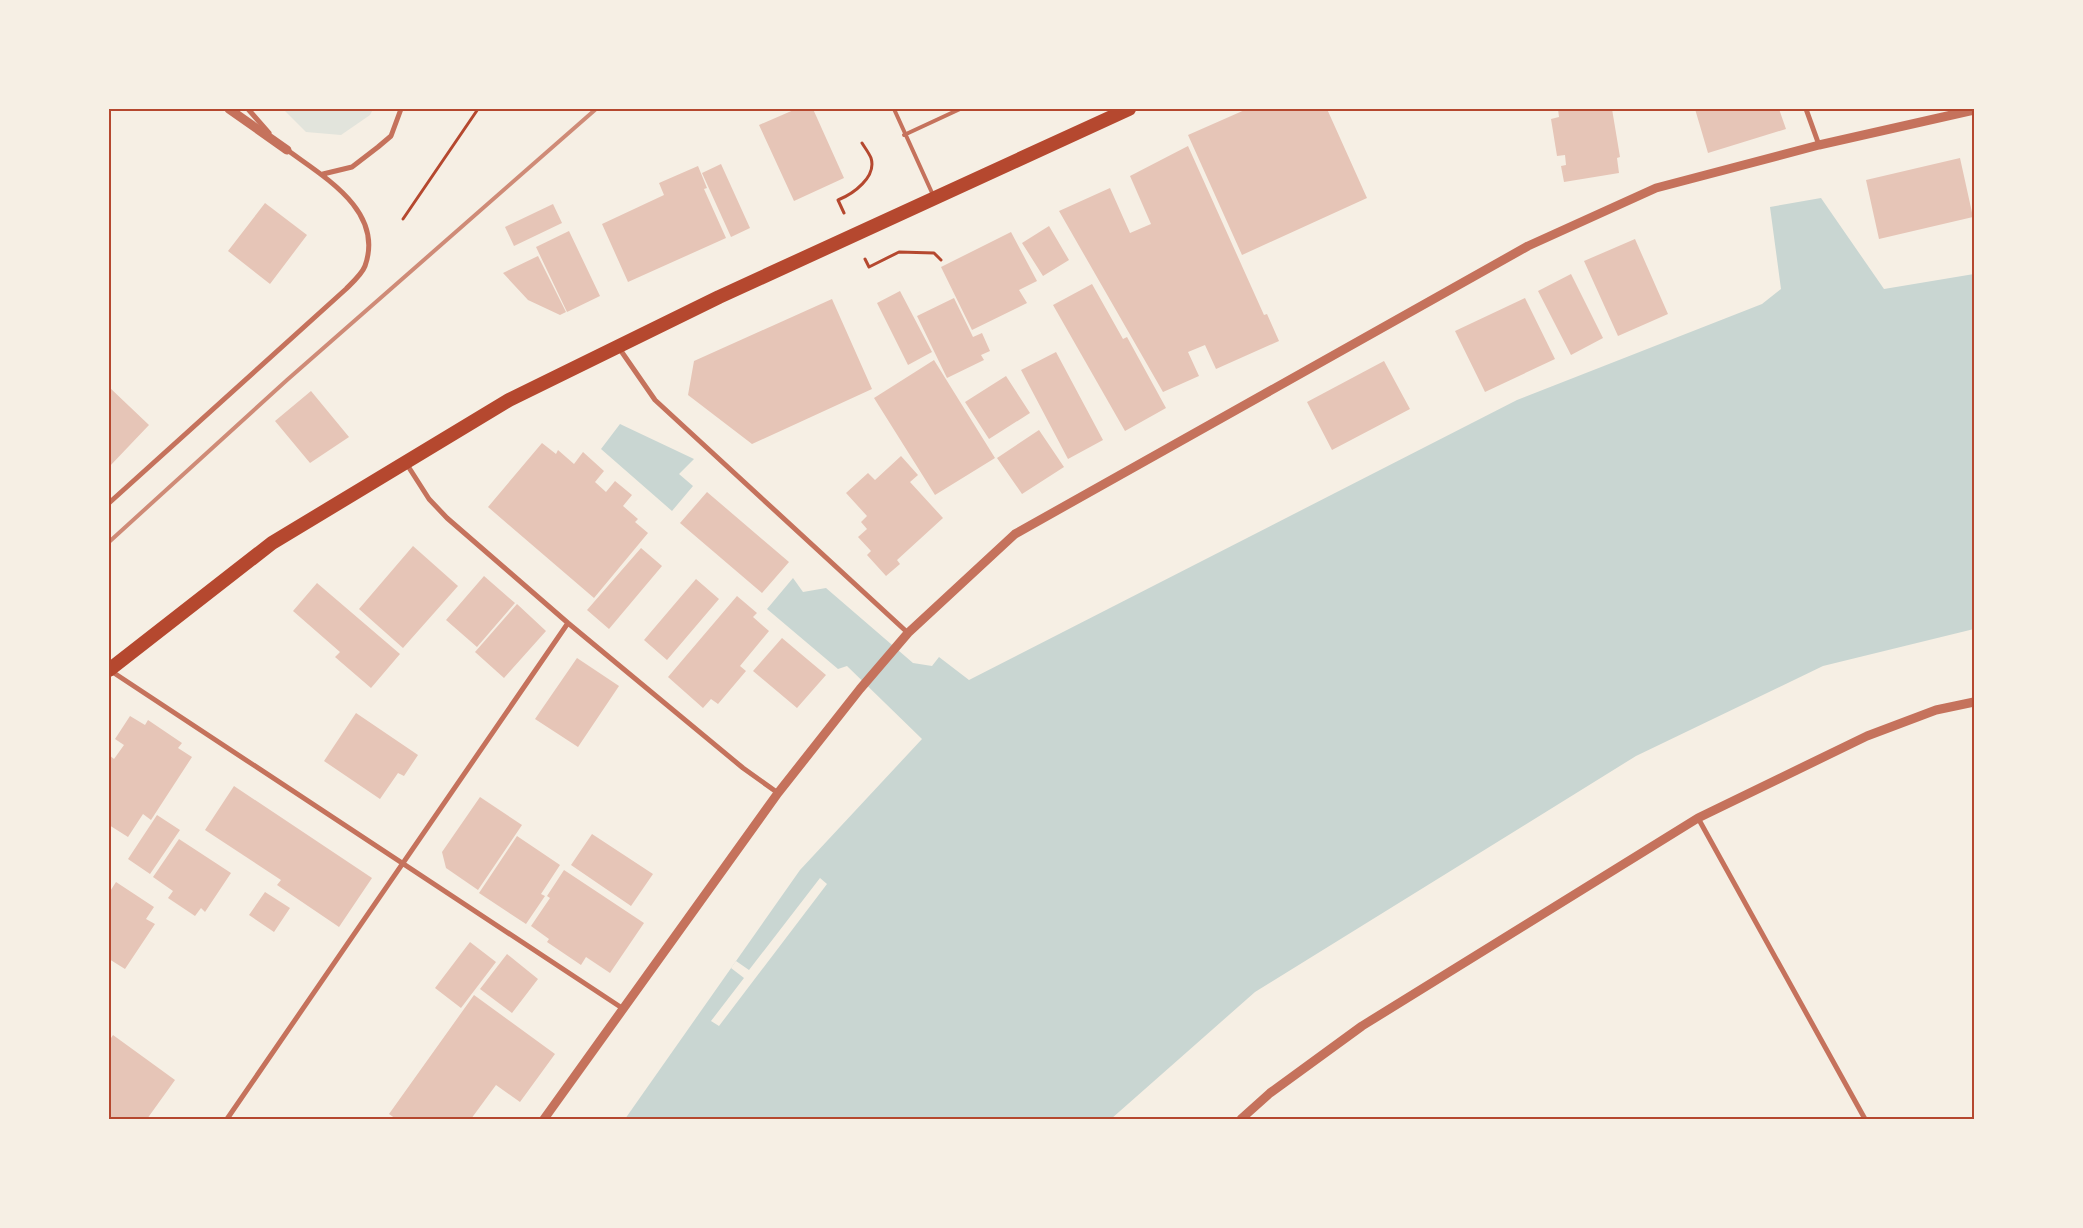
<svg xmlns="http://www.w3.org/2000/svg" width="2083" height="1228" font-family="'IBM Plex Serif',serif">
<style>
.green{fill:#e2e4dc}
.water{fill:#c9d6d2}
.pier{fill:#f6efe4}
.building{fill:#e6c5b7}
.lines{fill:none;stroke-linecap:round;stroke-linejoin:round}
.path{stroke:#b5482f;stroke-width:3}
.service{stroke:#c5725c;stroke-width:4}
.minor{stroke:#c5725c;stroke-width:5}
.tertiary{stroke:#c5725c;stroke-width:9}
.trunk{stroke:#b5482f;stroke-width:14}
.rail{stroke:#cf8b77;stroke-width:4}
.neatline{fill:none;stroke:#b5482f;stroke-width:2}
</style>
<rect width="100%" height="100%" fill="#f6efe4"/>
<path class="green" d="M283,109H373L370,115L341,135L306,132Z"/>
<path class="water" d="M1821,198L1884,289L1974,274V629L1823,666L1636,756L1255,992L1111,1119H625L800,870L922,739L847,666L838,669L767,609L793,578L803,592L826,588L913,663L932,666L939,657L969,680L1517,400L1762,304L1781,289L1770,207Z
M620,424L694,459L679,474L693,486L672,511L601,449Z"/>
<path class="pier" d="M820,878L827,884L719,1026L711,1021L744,978L731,968L736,961L749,970Z"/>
<path class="building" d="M796,109H813L844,178L794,201L759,125Z
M1247,109H1327L1367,198L1242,255L1188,135Z
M1558,109H1612L1620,157L1617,158L1619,173L1564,182L1561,166L1566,165L1565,155L1557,156L1551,119L1559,117Z
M1695,109H1779L1786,129L1708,153Z
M1188,146L1264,315L1267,314L1279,341L1216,369L1205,345L1188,352L1199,376L1163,392L1059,211L1110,188L1130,233L1151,224L1130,176Z
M1960,158L1973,217L1879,239L1866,180Z
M721,164L750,228L731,237L702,173Z
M698,166L707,188L704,189L726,238L628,282L602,224L664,195L659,183Z
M265,203L307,235L270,284L228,251Z
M553,204L562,223L514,246L505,227Z
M1049,226L1069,260L1043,276L1022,243Z
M569,231L600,296L567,312L536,247Z
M1011,232L1037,281L1019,290L1027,303L972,330L941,267Z
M1635,239L1668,314L1618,336L1584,261Z
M538,256L566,312L560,315L528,300L503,273Z
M1571,274L1603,338L1571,355L1538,291Z
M1092,284L1123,339L1127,337L1166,408L1125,431L1053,305Z
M900,291L932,352L908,365L877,303Z
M954,298L973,337L982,333L990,351L981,355L984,360L947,378L917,316Z
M1525,298L1555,359L1485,392L1455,331Z
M832,299L872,389L752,444L688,395L694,361Z
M1056,352L1103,440L1068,459L1021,370Z
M934,360L995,458L935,495L874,398Z
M1384,361L1410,409L1332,450L1307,402Z
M1006,376L1030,413L989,439L965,402Z
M109,387L149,425L109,467Z
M311,391L349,437L310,463L275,421Z
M1039,430L1064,467L1022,494L997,458Z
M542,443L556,454L558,450L574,464L583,452L604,471L595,482L606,492L615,481L632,495L623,506L638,519L635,522L648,533L594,598L488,507Z
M901,456L918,475L910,482L943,518L897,560L900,564L886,576L867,555L871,551L858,537L867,529L861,522L867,516L846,493L868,473L875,480Z
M707,492L789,562L762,593L680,523Z
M413,546L458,586L403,648L359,609Z
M641,548L662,566L609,629L587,610Z
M484,576L515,603L477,647L446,620Z
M696,579L719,599L667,660L644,640Z
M317,583L400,654L371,688L335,657L340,652L293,611Z
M737,596L757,613L753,617L769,631L740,666L746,671L718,704L711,699L703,708L668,677Z
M517,604L546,631L504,678L475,652Z
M782,638L826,675L797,708L753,671Z
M577,658L619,686L578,747L535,719Z
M356,713L418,755L404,776L398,773L380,799L324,761Z
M130,716L145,725L148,720L182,743L178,748L192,757L151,820L143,814L128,837L109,825V755L114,759L124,745L115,739Z
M234,786L372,878L339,927L277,885L281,880L205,830Z
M480,797L522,825L478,890L446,868L442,852Z
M157,815L180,830L150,874L128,859Z
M592,834L653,874L631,906L571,865Z
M517,836L560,865L541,894L545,896L526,924L479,893Z
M179,839L231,873L205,912L201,908L195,916L168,898L173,891L153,877Z
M564,870L644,923L610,973L586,957L581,965L547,942L549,939L531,926L550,898L547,896Z
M116,882L154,907L146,919L155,924L125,969L109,959V893Z
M265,892L290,908L274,932L249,915Z
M470,942L496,962L461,1008L435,988Z
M507,954L538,979L512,1013L480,989Z
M474,995L555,1054L520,1102L496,1085L471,1119H396L389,1114Z
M113,1035L175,1080L147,1119H109V1041Z"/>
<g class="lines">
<path class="path" d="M844,213L838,200C853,194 877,177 871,158C869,153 865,148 862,143
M403,219L478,109
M865,259L869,267L899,252L934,253L941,260"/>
<path class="service" d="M894,109L933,195
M904,135L960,109"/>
<path class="minor" d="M248,109L269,133
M1806,109L1819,145
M323,174L352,167L378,147L391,136L401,109
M619,348L655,400L908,633
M406,463L429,499L447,518L568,623L743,768L778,793
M109,503L346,289C352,283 362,274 365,266C385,210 322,176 286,149
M111,671L622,1008
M1698,818L1865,1119
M227,1119L568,623"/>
<path class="tertiary" d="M229,109L287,150
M544,1119L778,793L860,689L908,633L1015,534L1528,246L1656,188L1819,145L1974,110
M1241,1119L1270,1093L1362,1026L1698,818L1867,736L1936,710L1974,702"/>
<path class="trunk" d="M109,670L272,543L509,400L719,297L1129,109"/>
<path class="rail" d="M109,542L287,380L596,109"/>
</g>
<rect width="2083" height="1228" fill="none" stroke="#f6efe4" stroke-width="220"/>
<rect x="110" y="110" width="1863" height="1008" class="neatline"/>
</svg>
